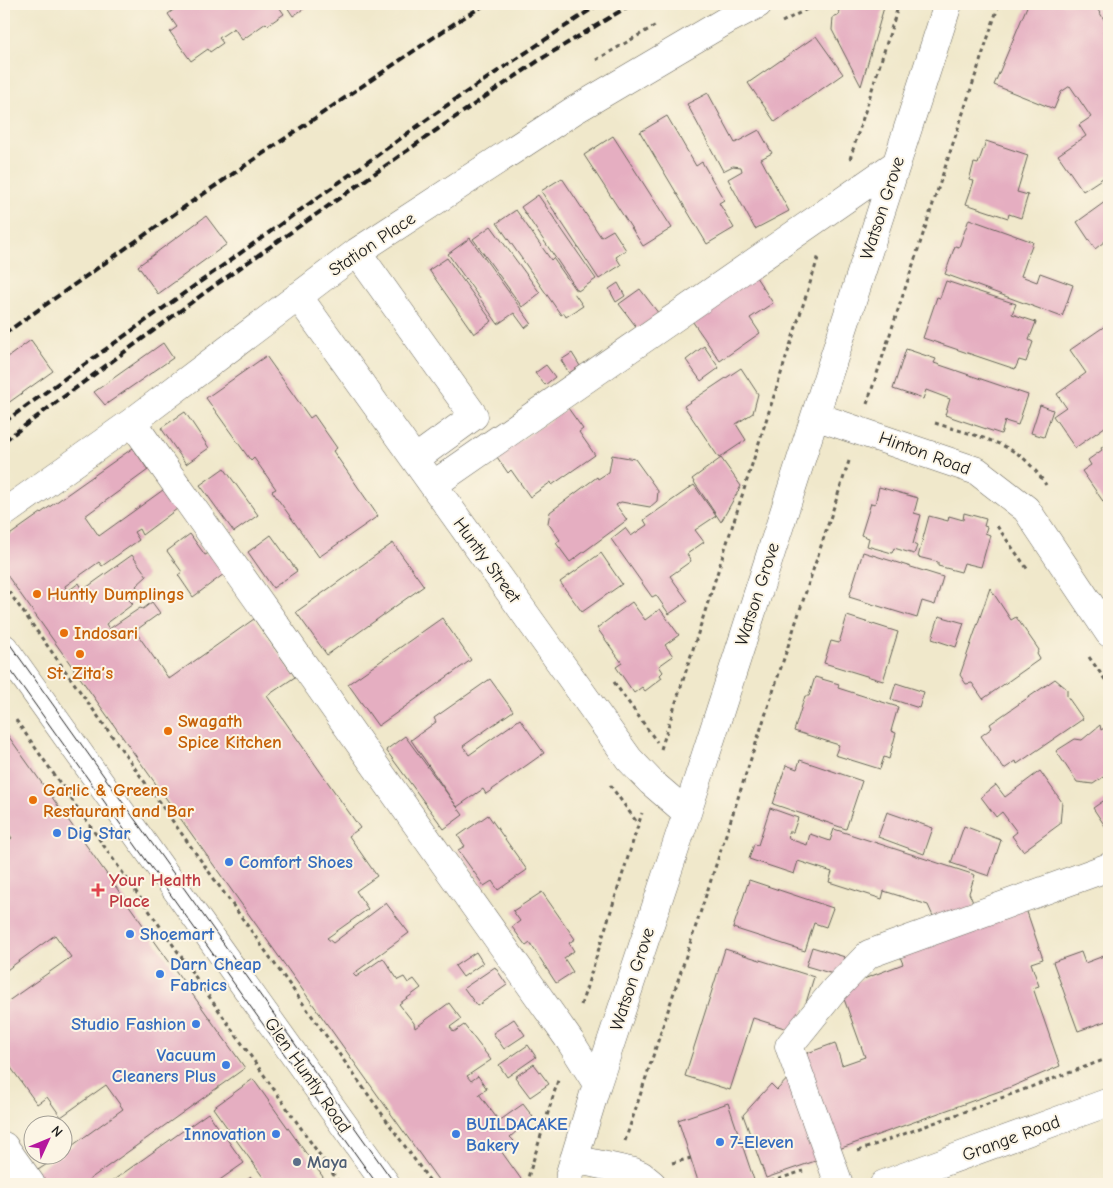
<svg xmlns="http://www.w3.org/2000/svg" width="1113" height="1188" font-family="'Comic Neue',sans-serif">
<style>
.building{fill:#e5aec1}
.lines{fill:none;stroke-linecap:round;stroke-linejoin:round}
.minor-casing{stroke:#666359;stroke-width:29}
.major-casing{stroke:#666359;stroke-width:29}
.path{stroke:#666359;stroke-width:3;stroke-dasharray:4 4;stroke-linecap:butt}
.minor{stroke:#fff;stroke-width:28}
.major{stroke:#fff;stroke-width:28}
.tram{stroke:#1c1c1c;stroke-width:1}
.rail{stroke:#1c1c1c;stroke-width:4;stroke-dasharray:8 4;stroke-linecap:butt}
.food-dot{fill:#e8710a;stroke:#fcf5e5;stroke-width:2}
.shop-dot{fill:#3f7fe0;stroke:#fcf5e5;stroke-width:2}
.health-dot{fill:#e0444e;stroke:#fcf5e5;stroke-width:2}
.service-dot{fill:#5c6f8a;stroke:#fcf5e5;stroke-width:2}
.labels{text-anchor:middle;stroke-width:4;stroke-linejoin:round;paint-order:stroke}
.street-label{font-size:18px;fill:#1c1c1c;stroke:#fcf5e5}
.food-label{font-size:18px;font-weight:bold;fill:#c56008;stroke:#fcf5e5;text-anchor:start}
.shop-label{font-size:18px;font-weight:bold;fill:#366cbe;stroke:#fcf5e5;text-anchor:start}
.health-label{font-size:18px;font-weight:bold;fill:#be3a42;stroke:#fcf5e5;text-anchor:start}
.service-label{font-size:18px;font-weight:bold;fill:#4e5e75;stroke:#fcf5e5;text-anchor:start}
</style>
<rect width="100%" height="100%" fill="#fcf5e5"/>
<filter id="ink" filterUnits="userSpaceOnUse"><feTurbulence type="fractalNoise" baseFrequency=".02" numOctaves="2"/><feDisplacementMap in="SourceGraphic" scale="10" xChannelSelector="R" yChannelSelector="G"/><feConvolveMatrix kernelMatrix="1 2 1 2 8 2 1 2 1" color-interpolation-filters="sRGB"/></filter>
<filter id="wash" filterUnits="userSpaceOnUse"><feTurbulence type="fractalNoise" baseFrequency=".0096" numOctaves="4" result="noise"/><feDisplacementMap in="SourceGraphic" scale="20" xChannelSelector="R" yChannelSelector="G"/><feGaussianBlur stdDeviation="1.12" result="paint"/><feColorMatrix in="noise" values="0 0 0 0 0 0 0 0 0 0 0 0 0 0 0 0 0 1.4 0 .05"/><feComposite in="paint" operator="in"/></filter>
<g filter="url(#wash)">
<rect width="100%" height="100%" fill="#f0e8cb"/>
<g id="blocks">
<path class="building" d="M176,4H277L284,14L268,25L266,23L242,40L234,28L219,38L223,43L210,52L208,49L191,61L170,32L177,27L168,14L176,8L174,5Z
M285,4H309V5L293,16Z
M844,4H885L861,86L832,30L833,17L840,14L837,8Z
M1028,4H1094L1109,27L1103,31L1109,40V174L1083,191L1058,155L1086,136L1079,125L1091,117L1070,86L1061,92L1054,109L994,85Z
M816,36L843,74L775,122L748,83Z
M708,93L735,143L759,130L772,153L761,159L789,211L755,229L728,179L742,171L741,167L733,166L723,171L687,104Z
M667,116L696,166L702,162L724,200L719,203L734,228L707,244L640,132Z
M613,136L672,228L643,246L584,155Z
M986,141L1028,155L1017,192L1028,195L1021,218L1009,214L1008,218L966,204L974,181L969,180L974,163L978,164Z
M562,178L601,237L613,230L626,250L616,257L621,265L599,279L541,191Z
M538,195L596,279L578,291L521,207Z
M1109,199V238L1095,249L1077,222Z
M516,210L551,260L553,258L576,291L574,293L583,306L566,317L564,313L561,315L497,223Z
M206,216L227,244L158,294L138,266Z
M969,219L1033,242L1021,276L1037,282L1040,273L1073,285L1062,317L945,274L955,246L959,247Z
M491,226L540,293L522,307L473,239Z
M470,238L531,323L525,328L514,313L498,324L448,254Z
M447,258L492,321L474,334L429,270Z
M752,271L773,303L750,318L760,333L720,361L688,315Z
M946,281L1016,304L1012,314L1036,322L1029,340L1033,342L1026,362L1019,360L1015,369L923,338L937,297L940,298Z
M618,283L625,296L616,302L609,289Z
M640,289L659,314L638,329L619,304Z
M1105,326L1109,332V424L1075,448L1053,416L1066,407L1057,394L1086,373L1070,350Z
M31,340L53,371L4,406V360Z
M163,343L173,358L105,405L94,392Z
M704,346L719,368L701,381L686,360Z
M906,349L936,359L934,363L1028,395L1018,425L1005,421L1001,434L945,415L950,399L926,390L923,399L893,389Z
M572,353L580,366L569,373L561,360Z
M266,356L310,418L314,415L337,448L333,451L378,516L319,557L272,491L276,489L254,458L251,461L206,398Z
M546,365L555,377L545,385L535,373Z
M741,368L758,394L753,413L736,424L746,440L719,458L684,406Z
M1040,405L1053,410L1044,437L1031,433Z
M568,408L583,429L579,432L595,455L552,485L551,482L530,497L511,470L508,473L497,457Z
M185,412L209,448L186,464L161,428Z
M1109,443V506L1107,507L1082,471L1091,465L1088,460L1102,450L1101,448Z
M133,448L148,470L85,516L99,536L163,490L177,509L142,535L139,529L134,532L139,540L102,566L99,562L65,586L66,589L68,591L79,583L83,590L132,555L147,576L136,586L140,592L129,600L133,604L106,624L109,629L140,608L143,609L152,602L160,613L135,631L169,679L254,619L295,677L267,696L360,828L349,836L377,876L356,891L368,909L327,938L333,943L386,903L409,933L353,974L356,977L383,958L398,980L404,977L408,983L414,979L421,988L399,1004L414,1023L415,1028L449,1003L461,1019L450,1027L454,1032L464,1025L491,1060L467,1076L471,1081L478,1076L487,1089L479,1094L499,1121L523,1104L533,1117L510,1137L514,1141L501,1151L521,1179L519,1184H441L4,571V539Z
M612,455L635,459L658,491L657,501L650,507L621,502L616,505L627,520L570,562L556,543L560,540L548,523L550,512L597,477L598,479L609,472Z
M721,458L741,486L721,522L692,479Z
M224,468L258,515L234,532L200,485Z
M694,485L716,516L695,530L704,542L687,554L691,561L670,576L688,601L669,614L656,595L652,597L611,539L625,528L631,536L647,525L644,520Z
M879,487L918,498L914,513L921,515L913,544L917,546L914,554L894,548L892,553L867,546L869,538L861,535L871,503L875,504Z
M964,513L986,519L984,526L987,527L985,533L990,535L981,567L964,563L961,572L938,566V562L918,557L929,516L948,521L949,516L963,520Z
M190,534L205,555L209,553L224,574L193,597L178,575L182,572L167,551Z
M271,535L297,571L273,588L248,552Z
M393,543L424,586L327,655L296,612Z
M863,552L943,577L935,605L922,601L917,618L849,597Z
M601,553L622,584L582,612L560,582Z
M990,588L1011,620L1016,617L1039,650L1037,654L1040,659L983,699L972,683L966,684L960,675Z
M632,602L645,620L660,609L679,635L665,645L673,656L659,666L663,672L660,675L662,678L645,691L642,687L634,693L616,667L622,663L597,628Z
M847,616L898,632L883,681L824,663L831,641L839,643Z
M939,616L964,623L956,647L932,639Z
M442,618L471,660L378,726L348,684Z
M815,677L839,684L838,688L898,707L891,731L896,733L889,759L884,757L880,769L835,755L839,745L794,731L805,696H809Z
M490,679L513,711L463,746L469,755L520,719L544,753L486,794L483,789L457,807L411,740L436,722L434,718Z
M1055,679L1067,689V696L1083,719L1017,764L1016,761L1004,769L981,736L992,728L990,724Z
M896,683L924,692L919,708L891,699Z
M1100,725L1101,730L1106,727L1109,732V773L1093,784L1077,782L1056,751L1075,739L1082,740Z
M4,730L245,1068L83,1184H44L35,1172L59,1156H62V1153L123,1109L106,1085L61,1117L47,1097L37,1104L4,1058V1004L71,957L55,935L4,972V844L12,838L4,827Z
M405,736L463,815L444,829L386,750Z
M800,760L862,781L846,829L773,804L786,765L797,769Z
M1040,771L1062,802L1060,824L1023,851L1012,836L1017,832L1002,812L996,817L981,797L996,785L1005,797Z
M1109,797V832L1093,808Z
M770,808L798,818L793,832H788L789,839L807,845L810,834L830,841L834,829L975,875L969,893L975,907L936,923L928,905L884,891L882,899L829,882L832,872L798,861L794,874L749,859L754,844L758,845Z
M887,812L933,828L924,854L878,837Z
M488,815L527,870L498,890L492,881L484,886L458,850L465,846L458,836Z
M964,826L1001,840L989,876L951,863Z
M749,880L833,908L826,927L814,923L805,951L733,928Z
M542,892L575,939L569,943L574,951L564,958L573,972L556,983L530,943L526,946L512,927L520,921L513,911Z
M1025,906L1043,959L1031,963L1039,986L1033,988L1060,1066L1011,1087L836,1150L802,1055L835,1043L842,1065L865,1057L840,988L903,964L898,952Z
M812,947L845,957L840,976L806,966Z
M725,949L814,977L797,1032L753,1018L730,1090L685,1076Z
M476,952L483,963L463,977L455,966Z
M1081,952L1085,963L1109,954V1020L1078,1031L1053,962Z
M495,967L507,985L477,1006L464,988Z
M514,1019L525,1035L504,1049L493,1033Z
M528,1045L536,1057L507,1077L499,1065Z
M534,1064L549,1084L530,1097L515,1077Z
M791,1075L821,1159L766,1178L743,1115L771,1084L777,1090Z
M253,1079L328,1184H268L213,1108Z
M728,1103L754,1180L742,1184H699L678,1120Z
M208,1113L244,1163L214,1184H108Z
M251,1177L256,1184H241Z"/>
</g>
</g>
<g filter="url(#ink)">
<use href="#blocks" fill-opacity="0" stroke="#666359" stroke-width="1"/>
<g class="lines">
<g class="minor-casing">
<path id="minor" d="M357,252L474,416L415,459
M298,296L629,759L651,782L687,813
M815,416L977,471L1026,509L1109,633
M132,422L570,1041L597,1084
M433,485L896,164
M4,513L132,422L357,252L573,111L729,19L758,4
M4,648L386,1184
M4,1146L31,1184
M574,1159L634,1172L641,1175L652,1184
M569,1184L570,1173L597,1084L687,813L948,4
M839,1184L789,1046L835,989L869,954L1109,867"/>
</g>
<g class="major-casing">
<path id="major" d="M884,1184L1109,1102"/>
</g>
<path class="path" d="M782,22L817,4
M596,60L658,24
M850,159L899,4
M867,404L999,4
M935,423C962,432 993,438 1018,454C1029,462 1039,474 1046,485
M997,526L1028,570
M4,585L432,1184
M1089,657L1109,685
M614,682L657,742
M16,720L340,1184
M661,749L819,255
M610,785L638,824
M581,1005L642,813
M625,1141L850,458
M858,1151L1109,1058
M672,1163L691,1158
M526,1184L559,1077
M763,1184L803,1171"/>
<use href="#minor" class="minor"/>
<use href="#major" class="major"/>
<path class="tram" d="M4,636L395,1184
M4,661L377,1184"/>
<path class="rail" d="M4,334L190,203L458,21L486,4
M4,422L453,101L599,4
M4,441L207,291L438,129L541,59L632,4"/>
</g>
</g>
<g class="food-dot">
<circle cx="37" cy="594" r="5"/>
<circle cx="64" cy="633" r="5"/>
<circle cx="80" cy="654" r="5"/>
<circle cx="168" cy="731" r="5"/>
<circle cx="33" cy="800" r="5"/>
</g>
<g class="shop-dot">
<circle cx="57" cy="833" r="5"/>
<circle cx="229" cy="862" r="5"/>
<circle cx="130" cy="934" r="5"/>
<circle cx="160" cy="974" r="5"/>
<circle cx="196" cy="1024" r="5"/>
<circle cx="226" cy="1065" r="5"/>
<circle cx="276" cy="1134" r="5"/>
<circle cx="456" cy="1134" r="5"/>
<circle cx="720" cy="1142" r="5"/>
</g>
<path class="health-dot" d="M95.5 882.5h5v5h5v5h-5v5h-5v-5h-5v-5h5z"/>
<circle class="service-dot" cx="297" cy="1162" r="5"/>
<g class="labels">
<g class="street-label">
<text transform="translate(882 208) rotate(-72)" y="6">Watson Grove</text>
<text transform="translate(372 244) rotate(-34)" y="6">Station Place</text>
<text transform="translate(925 453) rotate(20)" y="6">Hinton Road</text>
<text transform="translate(487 560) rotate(54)" y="6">Huntly Street</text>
<text transform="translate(757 594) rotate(-72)" y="6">Watson Grove</text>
<text transform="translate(632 979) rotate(-72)" y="6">Watson Grove</text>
<text transform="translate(308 1075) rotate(55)" y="6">Glen Huntly Road</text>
<text transform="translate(1011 1138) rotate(-20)" y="6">Grange Road</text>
</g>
<g class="food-label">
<text x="47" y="600">Huntly Dumplings</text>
<text x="74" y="639">Indosari</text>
<text x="80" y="679" text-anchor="middle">St. Zita’s</text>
<text x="178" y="727">Swagath<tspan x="178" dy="21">Spice Kitchen</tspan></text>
<text x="43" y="796">Garlic &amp; Greens<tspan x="43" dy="21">Restaurant and Bar</tspan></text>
</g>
<g class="shop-label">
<text x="67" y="839">Dig Star</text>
<text x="239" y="868">Comfort Shoes</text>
<text x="140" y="940">Shoemart</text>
<text x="170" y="970">Darn Cheap<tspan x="170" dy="21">Fabrics</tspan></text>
<text x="186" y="1030" text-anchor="end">Studio Fashion</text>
<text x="216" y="1061" text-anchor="end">Vacuum<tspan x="216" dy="21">Cleaners Plus</tspan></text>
<text x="466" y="1130">BUILDACAKE<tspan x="466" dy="21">Bakery</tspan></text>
<text x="266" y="1140" text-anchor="end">Innovation</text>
<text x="730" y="1148">7-Eleven</text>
</g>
<g class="health-label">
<text x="109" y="886">Your Health<tspan x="109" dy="21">Place</tspan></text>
</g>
<g class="service-label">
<text x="307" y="1168">Maya</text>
</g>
</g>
<rect width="1113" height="1188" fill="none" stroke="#fcf5e5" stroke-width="20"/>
<g transform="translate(48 1140) rotate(46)"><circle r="24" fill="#fcf5e5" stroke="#a29e95"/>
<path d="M0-4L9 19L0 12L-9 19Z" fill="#b5179e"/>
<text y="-8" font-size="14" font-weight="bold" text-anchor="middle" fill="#1c1c1c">N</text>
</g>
</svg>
